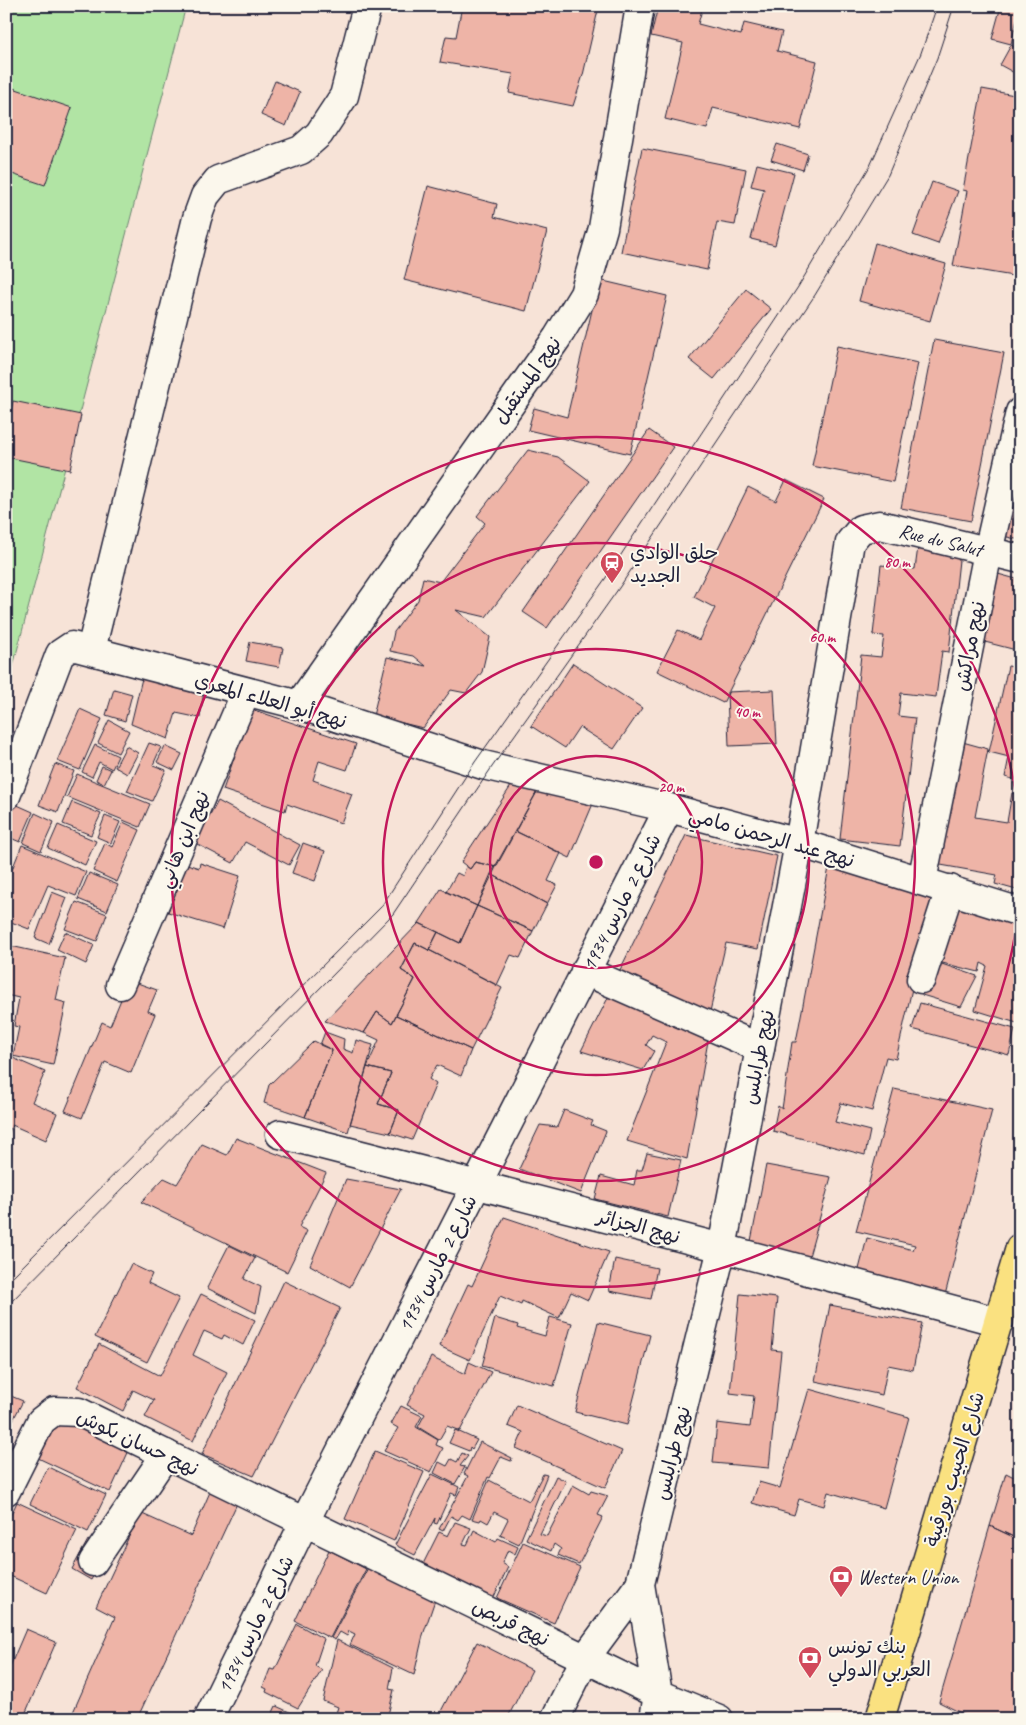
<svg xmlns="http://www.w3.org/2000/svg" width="1026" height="1725" font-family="Caveat,'Playpen Sans Arabic',sans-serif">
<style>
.green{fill:#b1e4a4;stroke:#6a8370}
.building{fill:#eeb4a7;stroke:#22223b}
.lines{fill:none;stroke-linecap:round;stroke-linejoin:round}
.minor-casing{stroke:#22223b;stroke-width:31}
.major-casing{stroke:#22223b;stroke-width:31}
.minor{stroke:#fbf7ec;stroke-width:28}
.major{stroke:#fae180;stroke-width:28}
.tram{stroke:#22223b;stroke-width:1}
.ring{fill:none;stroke:#c2185b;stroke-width:2.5}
.labels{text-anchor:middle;stroke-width:4;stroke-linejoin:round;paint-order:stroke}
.street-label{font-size:20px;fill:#22223b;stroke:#fbf7ec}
.poi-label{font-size:20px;fill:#22223b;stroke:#fbf7ec;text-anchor:start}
.centre{fill:#c2185b;stroke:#fbf7ec;stroke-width:2.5}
.ring-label{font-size:15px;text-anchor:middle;font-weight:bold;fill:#c2185b;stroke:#fbf7ec;stroke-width:4;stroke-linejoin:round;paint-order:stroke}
</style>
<rect width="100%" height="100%" fill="#f7e3d7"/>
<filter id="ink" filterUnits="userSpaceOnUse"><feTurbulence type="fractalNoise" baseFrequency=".02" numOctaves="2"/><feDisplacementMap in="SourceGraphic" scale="10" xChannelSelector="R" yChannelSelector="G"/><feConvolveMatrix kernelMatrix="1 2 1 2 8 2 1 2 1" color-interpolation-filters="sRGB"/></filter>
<g filter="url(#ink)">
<path class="green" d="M6,6H186L6,693Z"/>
<path class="building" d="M462,6H599L583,75L573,106L509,93L513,74L440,62L446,36L456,37Z
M658,6H703L698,24L741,35L744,23L782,32L777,51L817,61L800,129L713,108L707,129L665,119L683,43L651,36Z
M1001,6H1020V20L1017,19L1011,44L992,39Z
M1011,45L1020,50V76L1000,65Z
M275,81L300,92L286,126L261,115Z
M13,88L72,108L45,185L6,172V107Z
M982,89L1020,96V238L1013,276L953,266L967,191L963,190Z
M777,144L808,154L803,170L771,160Z
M642,148L746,169L735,225L717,222L707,270L621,252Z
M757,164L794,173L775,245L751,239L764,189L751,186Z
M932,182L958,191L938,244L913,235Z
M428,186L497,204L494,217L547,231L526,311L404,280Z
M875,243L946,264L930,321L859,301Z
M599,280L667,296L630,454L528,430L534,408L567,417Z
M746,289L771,309L714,379L689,359Z
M934,340L1004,353L971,521L901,508Z
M837,346L918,363L893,482L812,466Z
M13,401L81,415L70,470L6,457V433Z
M649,430L673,447L547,628L523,612Z
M528,450L558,457L590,481L486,617L456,610L490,637L482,672L466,693L451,690L423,728L373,716L387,657L426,666L414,656L390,651L394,632L418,600L423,578L440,582L485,523L477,516Z
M1020,454V540L1003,536Z
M786,480L824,499L723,703L657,671L678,630L699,640L715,608L694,597L748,487L776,501Z
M918,547L960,551L949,652L942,651L936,697L901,693L898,716L915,718L900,846L840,839L861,655L881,657L884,636L873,635L881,565L915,569Z
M998,574L1020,580V651L981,641Z
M250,642L283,648L279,667L246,661Z
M573,663L642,708L614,749L579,727L565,748L531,726Z
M1008,666L1020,668V781L1005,777L1009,757L989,752Z
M144,670L204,690L200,718L176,713L168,739L131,724Z
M114,689L132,694L125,721L106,715Z
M774,690L777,744L729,746L727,692Z
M80,709L102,719L80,770L57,761Z
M251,709L356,744L347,770L319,761L313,780L352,794L341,823L287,804L285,811L223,790Z
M109,720L129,731L118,753L98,743Z
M959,741L988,749L975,817L1007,822L1012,793L1020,795V891L995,884L997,875L935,864Z
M149,743L161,747L153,765L166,770L152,801L127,791Z
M95,745L118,756L112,769L99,762L92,777L82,772Z
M126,746L138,753L127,774L115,767Z
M165,746L182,754L174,770L157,762Z
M55,764L74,771L58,812L39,805Z
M102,766L111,770L104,784L96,780Z
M77,774L150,804L140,827L67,797Z
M513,783L539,788L496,867L475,862L470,869L461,862Z
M539,788L595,799L570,858L515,831Z
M218,801L300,845L289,865L245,842L233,863L195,843Z
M72,802L101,814L91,835L63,824Z
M15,804L33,812L20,842L6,836V824Z
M35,813L54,822L41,851L23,843Z
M105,816L120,822L111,843L97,837Z
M123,822L140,830L117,882L93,871L105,843L112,847Z
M58,825L96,841L85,865L48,848Z
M515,831L561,853L548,881L557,885L547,904L491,874Z
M686,835L777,856L758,949L726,943L708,1020L616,978Z
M303,843L325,851L315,881L292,873Z
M22,845L86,872L76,896L48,885L29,929L6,920V884Z
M475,862L496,867L477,906L446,892L457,873L463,876L466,866L470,869Z
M830,862L934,892L896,1059L886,1057L872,1111L841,1103L835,1122L870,1131L865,1155L773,1131L778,1106L782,1109L792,1042H796Z
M184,863L199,868L200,863L240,876L223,929L168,912Z
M89,873L118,885L107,911L78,899Z
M491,874L547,904L533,931L477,906Z
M441,889L477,906L460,943L419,923Z
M52,892L67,898L49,944L35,938Z
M946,899L1020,918V1024L975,1010L987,966L981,963L979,972L930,960Z
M76,902L107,914L97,941L65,929Z
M477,906L533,931L520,958L511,955L497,985L429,950L438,932L460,943Z
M419,923L438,932L429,950L415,943L401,970L415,979L392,1023L377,1012L364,1033L325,1021Z
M65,932L94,945L86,964L57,950Z
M415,943L502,988L471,1050L396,1015L415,979L401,970Z
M6,945L65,958L56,1000L66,1003L53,1065L13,1056L19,1027L14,1026L19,998L6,995Z
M930,960L977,976L961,1007L922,995Z
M129,980L157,990L148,1011L155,1014L131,1073L105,1062L82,1118L65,1111L102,1022L110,1026Z
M613,988L708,1041L687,1159L627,1141L666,1042L652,1035L646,1045L654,1051L643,1070L581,1051Z
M920,1003L1015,1029L1009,1055L912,1029Z
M377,1012L392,1023L396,1015L471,1050L461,1076L437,1065L429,1079L436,1084L412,1140L390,1133L399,1110L378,1104L391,1073L367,1067L379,1040L364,1033Z
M325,1032L344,1039L343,1049L353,1053L356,1040L373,1045L348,1132L305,1117L332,1050L320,1045Z
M314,1041L332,1050L305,1117L264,1103L269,1085Z
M6,1055L45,1072L32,1102L57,1113L46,1140L12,1125L6,1139Z
M367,1067L391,1073L378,1104L399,1110L390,1133L350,1124Z
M894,1089L992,1110L942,1307L855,1285L867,1238L913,1250L915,1245L856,1231Z
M564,1110L593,1121L591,1125L606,1131L581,1193L519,1169L540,1125L557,1127Z
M236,1138L326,1173L299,1227L307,1231L287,1272L141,1202L164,1178L177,1184L202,1144L227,1155Z
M647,1153L681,1160L668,1217L595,1199L601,1176L634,1185L637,1170H642Z
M766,1165L831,1177L808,1260L750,1246Z
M346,1179L401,1189L350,1287L310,1265Z
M504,1217L609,1252L588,1300L571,1292L559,1318L522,1301L521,1305L500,1296L470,1360L439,1346L468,1284L472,1286Z
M229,1245L255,1258L244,1279L261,1287L256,1313L207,1288Z
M615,1259L657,1268L651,1299L609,1291Z
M131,1264L152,1274L148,1283L179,1298L147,1362L95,1337Z
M284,1281L340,1308L254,1476L202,1454Z
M201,1294L255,1320L243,1345L224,1335L222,1339L204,1331L193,1355L227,1372L193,1441L145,1417L154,1400L133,1390L123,1411L77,1387L99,1344L160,1376Z
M740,1294L777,1298L772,1350L781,1351L769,1468L713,1463L717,1423L750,1427L754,1396L730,1393Z
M830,1305L922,1323L913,1370L888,1365L882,1395L815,1381Z
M550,1317L572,1323L554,1386L482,1366L495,1318L518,1325L517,1328L545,1336Z
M598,1322L650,1335L627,1425L575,1412Z
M431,1357L465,1374L469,1362L491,1372L460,1431L447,1426L439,1440L418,1427L425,1414L407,1405Z
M809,1389L909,1417L884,1508L828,1492L824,1506L799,1499L794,1515L752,1503L759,1482L780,1488Z
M6,1394L23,1401L6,1433Z
M517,1405L622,1451L605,1488L516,1448L523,1432L508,1426Z
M401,1406L422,1416L416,1427L438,1440L436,1445L443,1448L431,1472L384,1451L398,1428L391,1424Z
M60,1413L131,1446L110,1492L38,1458Z
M455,1430L477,1440L472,1449L470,1447L469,1451L449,1443Z
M480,1442L512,1458L511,1461L501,1457L490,1478L488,1477L470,1519L462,1515L458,1520L451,1516L443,1531L439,1529L468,1476L464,1474Z
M375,1451L424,1472L394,1541L345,1519Z
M462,1453L468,1456L460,1466L465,1467L455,1484L434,1473L439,1462L447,1466L451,1459L457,1462Z
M48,1467L106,1495L88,1532L30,1504Z
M1006,1473L1020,1480V1540L990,1526Z
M432,1474L459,1487L456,1495L451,1493L437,1524L434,1523L435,1518L415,1555L395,1545Z
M543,1474L547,1475L519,1544L500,1535L508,1519L494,1512L488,1523L481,1519L480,1521L472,1519L489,1480L529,1501Z
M556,1476L566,1481L540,1534L547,1536L573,1485L589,1494L591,1491L608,1496L598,1515L603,1517L579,1564L558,1555L561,1549L554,1544L551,1551L526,1539Z
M213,1485L240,1497L137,1719H70L115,1617L96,1607L140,1513L191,1536Z
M17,1502L77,1530L47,1593L6,1574V1525Z
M455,1522L471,1528L463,1544L467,1545L474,1530L496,1542L498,1538L518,1547L515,1554L508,1550L502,1563L508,1567L493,1599L423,1564L439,1532L448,1536Z
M990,1526L1020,1540L1019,1719H973L939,1702Z
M88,1540L107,1551L91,1580L72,1569Z
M523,1542L580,1567L554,1623L497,1598Z
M329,1550L366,1569L330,1638L295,1621Z
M370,1564L436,1597L423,1635L414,1675L350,1645L355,1634L349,1631L347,1636L340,1632L335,1640L331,1638Z
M297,1624L324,1639L315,1666L322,1670L298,1708L266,1692L267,1689L263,1687L270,1669L275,1670Z
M26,1629L56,1642L23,1719H6V1670L8,1671Z
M337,1640L393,1668L389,1689L394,1690L387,1719H334L338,1707L323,1701Z
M477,1642L532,1670L507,1719H440L441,1716L439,1715Z
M276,1706L305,1719H270Z"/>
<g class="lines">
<g class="minor-casing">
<g id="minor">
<path d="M91,650L197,218L205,196L218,180L301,150L319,134L344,96L367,6"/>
<path d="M299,705L557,338L584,294L603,228L640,6"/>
<path d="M6,796L60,654L72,646L299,705L483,765L669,808L799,843L1020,912"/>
<path d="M922,881L988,552L1020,412"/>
<path d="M585,971L760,1048"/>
<path d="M921,979L950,889"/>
<path d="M120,985L246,692"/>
<path d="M280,1134L722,1248L999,1322"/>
<path d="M6,1491L41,1421L54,1411L79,1412L658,1694L719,1719"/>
<path d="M93,1562L166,1454"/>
<path d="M208,1719L305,1521L669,808"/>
<path d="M555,1719L586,1657L640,1584"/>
<path id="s1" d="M654,1719L658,1694L640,1584L722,1248L799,843L850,542L861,529L880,525L1020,559"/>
</g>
</g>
<g class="major-casing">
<path id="major" d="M880,1719L1020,1248"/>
</g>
<use href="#minor" class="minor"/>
<use href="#major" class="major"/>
<path class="tram" d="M6,1283L381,907L475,762L605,579L798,287L870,166L921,53L937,6
M6,1307L393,914L492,767L619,588L815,295L888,175L937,58L954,6"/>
</g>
</g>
<g class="ring">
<circle cx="596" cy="862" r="106"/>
<circle cx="596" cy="862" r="213"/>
<circle cx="596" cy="862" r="319"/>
<path d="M1020 895A425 425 0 1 1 1020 829"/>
</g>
<defs>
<g id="station-pin" transform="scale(1.25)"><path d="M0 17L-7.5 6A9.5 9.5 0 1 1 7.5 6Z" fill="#d1495b" stroke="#fbf7ec"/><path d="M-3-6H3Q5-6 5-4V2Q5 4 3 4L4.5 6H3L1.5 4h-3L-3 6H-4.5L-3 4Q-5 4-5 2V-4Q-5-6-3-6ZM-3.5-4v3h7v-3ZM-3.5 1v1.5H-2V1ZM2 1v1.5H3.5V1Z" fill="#fff"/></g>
<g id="bank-pin" transform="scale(1.25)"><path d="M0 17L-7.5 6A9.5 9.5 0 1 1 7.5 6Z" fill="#d1495b" stroke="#fbf7ec"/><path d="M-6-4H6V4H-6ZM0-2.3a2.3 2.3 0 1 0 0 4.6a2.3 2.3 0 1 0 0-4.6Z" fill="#fff"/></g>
</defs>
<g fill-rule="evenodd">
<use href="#station-pin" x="612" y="563"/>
<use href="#bank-pin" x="841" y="1577"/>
<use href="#bank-pin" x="810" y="1658"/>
</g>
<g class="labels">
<g class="street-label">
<text transform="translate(527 380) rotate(-55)" y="7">نهج المستقبل</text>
<text dy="7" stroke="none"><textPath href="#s1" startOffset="1299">Rue du Salut</textPath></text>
<text transform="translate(969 646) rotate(-79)" y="7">نهج مراكش</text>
<text transform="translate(271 700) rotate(16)" y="7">نهج أبو العلاء المعري</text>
<text transform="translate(772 837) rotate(16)" y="7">نهج عبد الرحمن مامي</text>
<text transform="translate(183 839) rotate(-67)" y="7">نهج ابن هاني</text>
<text transform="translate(621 902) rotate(-63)" y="7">شارع 2 مارس 1934</text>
<text transform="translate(758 1057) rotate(-79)" y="7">نهج طرابلس</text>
<text transform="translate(639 1226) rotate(15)" y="7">نهج الجزائر</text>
<text transform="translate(437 1263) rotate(-63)" y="7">شارع 2 مارس 1934</text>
<text transform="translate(138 1442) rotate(25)" y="7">نهج حسان بكوش</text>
<text transform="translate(672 1453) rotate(-76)" y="7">نهج طرابلس</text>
<text transform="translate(954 1469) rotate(-73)" y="7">شارع الحبيب بورقيبة</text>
<text transform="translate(511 1622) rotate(26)" y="7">نهج قربص</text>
<text transform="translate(255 1624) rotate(-64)" y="7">شارع 2 مارس 1934</text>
</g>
<g class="poi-label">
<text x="630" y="559">حلق الوادي<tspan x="630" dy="23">الجديد</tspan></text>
<text x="858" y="1584">Western Union</text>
<text x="828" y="1653">بنك تونس<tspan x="828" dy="23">العربي الدولي</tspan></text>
</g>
</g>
<circle cx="596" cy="862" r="8" class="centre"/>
<g class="ring-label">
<text x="897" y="567">80 m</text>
<text x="822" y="642">60 m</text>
<text x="747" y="717">40 m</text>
<text x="671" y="792">20 m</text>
</g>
<rect width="1026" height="1725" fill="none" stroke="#fbf7ec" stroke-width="25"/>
<rect x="12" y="12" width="1001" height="1700" fill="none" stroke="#22223b" stroke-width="2" filter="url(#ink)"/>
</svg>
